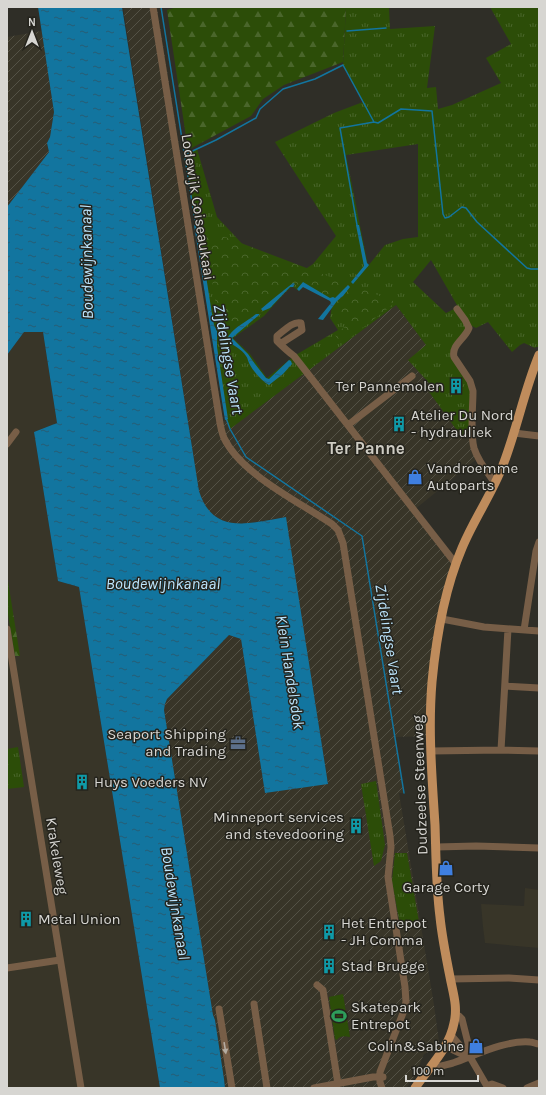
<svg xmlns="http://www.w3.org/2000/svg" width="546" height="1095" font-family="Karla,sans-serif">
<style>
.built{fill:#383528}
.industrial{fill:url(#industrial-furrows)}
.grass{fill:url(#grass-tufts);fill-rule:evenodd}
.forest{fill:url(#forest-firs)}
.park{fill:url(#park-crowns)}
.garden{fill:#2c4d08}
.water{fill:url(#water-ripples)}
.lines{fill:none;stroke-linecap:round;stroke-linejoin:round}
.stream{stroke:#12759f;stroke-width:1.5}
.minor{stroke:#775e47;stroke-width:7}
.major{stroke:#bf8c5c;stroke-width:9}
.oneway{fill:#b5aca1}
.labels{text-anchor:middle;stroke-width:3;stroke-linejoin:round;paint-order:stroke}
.street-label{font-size:15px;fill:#d7d6d2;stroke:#25241d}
.poi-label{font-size:15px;fill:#d7d6d2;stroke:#25241d;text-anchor:start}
.water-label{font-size:16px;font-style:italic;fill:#bce5fd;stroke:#25241d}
.quarter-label{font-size:17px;font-weight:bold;fill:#ceccc3;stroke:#25241d}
</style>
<defs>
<pattern id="industrial-furrows" width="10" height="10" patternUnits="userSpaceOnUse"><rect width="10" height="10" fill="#383528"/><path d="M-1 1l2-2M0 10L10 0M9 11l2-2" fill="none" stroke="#545246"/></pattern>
<pattern id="grass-tufts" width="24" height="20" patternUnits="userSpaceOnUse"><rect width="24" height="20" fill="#2c4d08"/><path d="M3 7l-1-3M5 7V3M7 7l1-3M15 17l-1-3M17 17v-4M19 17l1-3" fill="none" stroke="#4a662b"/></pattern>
<pattern id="forest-firs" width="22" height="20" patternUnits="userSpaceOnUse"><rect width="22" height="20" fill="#2c4d08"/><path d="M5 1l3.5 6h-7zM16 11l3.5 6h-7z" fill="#4a662b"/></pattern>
<pattern id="park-crowns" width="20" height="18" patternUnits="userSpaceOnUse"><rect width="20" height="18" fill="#2c4d08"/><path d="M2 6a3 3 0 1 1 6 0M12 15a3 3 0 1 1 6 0" fill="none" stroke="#4a662b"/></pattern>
<pattern id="water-ripples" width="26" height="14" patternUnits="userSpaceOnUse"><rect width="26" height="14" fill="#12759f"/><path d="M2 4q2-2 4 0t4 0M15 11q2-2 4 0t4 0" fill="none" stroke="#275d74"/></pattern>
</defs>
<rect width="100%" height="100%" fill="#2f2e27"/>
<path class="built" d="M24,332H43L57,423L34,432L58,581L79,587L160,1088H7V355Z
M525,888L539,890V948L485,943L483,927L481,904L524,906Z"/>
<path class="industrial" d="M123,7H157L223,421L227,420L230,428L396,305L427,345L409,360L429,383L461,436L472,428L478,458L414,510L453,562L446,586L430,736L395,737L404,793H399L434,1005L439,1042L433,1050L424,1054L414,1078L406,1088H225L224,1079L215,1020L213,1015L164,710L165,704L167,699L229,635L241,639L265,793L328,783L285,517L250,523L237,524L225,522L216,517L208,510L202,501L199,491Z
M42,31L54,112L50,137L47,143L49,152L7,207V37Z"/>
<path class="grass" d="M346,7H389L390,29L435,26L427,88L436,87L438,109L452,105L501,83L486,58L511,44L490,7H539V345L538,347H536L535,348L524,343L520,345L512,352L488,322L476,328L468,324L453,353L470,381L472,428L461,436L427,389L429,383L408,360L426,345L396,305L230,429L227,420L184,155L197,149L217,217L281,285L313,264L336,236L275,142L334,113L363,102L343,65ZM418,144V237L403,239L385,245L368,266L346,155ZM431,260L458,307L446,313L413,282ZM290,287H293L299,291L303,287L333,301L330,318L338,330L294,356L267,378L250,354L233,338L264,316Z
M18,747L24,787L7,789V749Z
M376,781L385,845L381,861L374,866L361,784Z
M395,853H407L419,922L400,925L392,881Z"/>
<path class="forest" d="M177,7H346L343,62L284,85L263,99L251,116L188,150L167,10Z
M7,575L20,656H15L7,608Z"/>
<path class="park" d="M204,229L396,302L342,344L335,335L348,324L335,306L337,304L303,284L294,285L229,340L221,338Z"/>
<path class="garden" d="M343,994L350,1037C345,1036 340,1035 337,1040L335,1039L329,997Z"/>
<path class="water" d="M38,7H122L199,491C213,536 250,523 286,517L328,784L265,793L241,639L229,635L167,699L165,704L164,710L213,1015L215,1020L224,1079L225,1088H160L79,587L58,581L34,432L57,423L43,332H24L7,355V207L49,152L47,143L50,137L54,112Z
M194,225H198L212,314L214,325L217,331V347L228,419L225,420L224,414Z
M356,225H359L367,263L369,265L353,284L351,282L364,266Z
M303,282L330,298L333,297L335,298L348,285L350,287L343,296L337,301L323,320L318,319L331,303L330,301L303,287L299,291L297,289Z
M293,283L295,284L293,287H290L270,308L263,311L261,309C271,300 282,292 293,283Z
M256,314H259V315L232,338L248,354L255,364L266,378L269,379L289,360L291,361L292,364L283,374L269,385C262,381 254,372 250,365C248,362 248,358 246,356C242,349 232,345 227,340C230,329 248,321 256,314Z"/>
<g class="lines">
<path class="stream" d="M161,7L196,227
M347,31L386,28
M184,155L216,140L256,118L260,109L283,89L315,79L343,65L374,122L378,123L401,109L432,111L443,214L445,218L449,217L462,207L466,208L477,222L527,268L531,269H539
M357,225L340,128L374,122
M226,418L230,429L246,457L362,536L404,793"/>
<path class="minor" d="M153,7L219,417C220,424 221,431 224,438C241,474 299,502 332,524L338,530L343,543L390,836L391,847L388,877L405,987L406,1002L403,1013L380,1072V1082L382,1088
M457,309L465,320L469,328C465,339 451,345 454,357L470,381L473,391C473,407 470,433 474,448C478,461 487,472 495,483
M280,344L302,330L301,323C292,321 284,331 277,336V341C282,346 287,351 294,356L456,564
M348,425L412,376
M514,433L539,436
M7,444L16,432
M442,619L484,627L539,631
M7,629L81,1088
M524,630L536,551L539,542
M505,686L539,688
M501,750L508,629
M431,751L501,750L539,751
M436,847L476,846L539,848
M7,968L60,960
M450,979L509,978L539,980
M317,985L323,990L338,1084
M254,1004L267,1088
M219,1009L232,1088
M456,1015L459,1016L462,1019L469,1047L466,1053
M451,1035L470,1057L488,1088
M445,1046L468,1057
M429,1068C438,1068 445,1065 453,1063C476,1055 505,1040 530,1042C533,1042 536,1044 539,1044
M487,1086L492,1084L503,1088
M314,1088L373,1077H383
M527,1088L539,1083"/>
<path class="major" d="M415,1088C429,1067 449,1049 454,1023C458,1007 453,993 450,977C446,957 442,937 440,917C436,886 436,855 435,825C432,777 428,730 432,682C436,639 445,588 462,548C474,519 492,494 503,465C517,429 524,391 539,355"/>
</g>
<defs><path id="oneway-solid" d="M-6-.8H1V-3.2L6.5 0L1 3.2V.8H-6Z"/></defs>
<use class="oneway" href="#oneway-solid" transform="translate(225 1048) rotate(81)"/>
<defs>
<g id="building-bare" transform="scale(1.2)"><path d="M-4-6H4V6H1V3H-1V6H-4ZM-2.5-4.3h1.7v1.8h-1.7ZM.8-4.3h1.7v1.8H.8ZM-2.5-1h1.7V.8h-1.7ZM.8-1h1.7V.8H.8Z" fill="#0f9aa8" stroke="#25241d" stroke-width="2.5" paint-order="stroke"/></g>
<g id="shop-bare" transform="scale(1.2)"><path d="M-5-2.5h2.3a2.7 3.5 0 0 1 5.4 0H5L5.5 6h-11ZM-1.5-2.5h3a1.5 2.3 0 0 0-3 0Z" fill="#3f7fe0" stroke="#25241d" stroke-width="2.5" paint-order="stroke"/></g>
<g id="office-bare" transform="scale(1.2)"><path d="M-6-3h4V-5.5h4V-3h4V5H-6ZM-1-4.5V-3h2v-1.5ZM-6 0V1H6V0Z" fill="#5c6f8a" stroke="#25241d" stroke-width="2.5" paint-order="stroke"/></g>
<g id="stadium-bare" transform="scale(1.2)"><path d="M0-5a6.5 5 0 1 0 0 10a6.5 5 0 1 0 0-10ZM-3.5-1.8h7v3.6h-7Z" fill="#2e9e5b" stroke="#25241d" stroke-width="2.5" paint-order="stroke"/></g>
</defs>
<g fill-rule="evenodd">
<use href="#building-bare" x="456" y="386"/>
<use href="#building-bare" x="399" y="424"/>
<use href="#shop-bare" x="415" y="477"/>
<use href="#office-bare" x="238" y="743"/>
<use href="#building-bare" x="82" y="782"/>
<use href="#building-bare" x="356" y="826"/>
<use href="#shop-bare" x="446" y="868"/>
<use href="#building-bare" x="26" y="919"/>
<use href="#building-bare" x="329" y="932"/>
<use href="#building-bare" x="329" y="966"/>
<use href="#stadium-bare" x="339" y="1016"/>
<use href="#shop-bare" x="476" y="1046"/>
</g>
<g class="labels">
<g class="street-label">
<text transform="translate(198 207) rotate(81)" y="5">Lodewijk Coiseaukaai</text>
<text transform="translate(420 785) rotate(-92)" y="5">Dudzeelse Steenweg</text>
<text transform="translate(57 856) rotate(81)" y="5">Krakeleweg</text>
</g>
<g class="poi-label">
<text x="444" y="391" text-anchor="end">Ter Pannemolen</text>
<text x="411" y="420">Atelier Du Nord<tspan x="411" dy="17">- hydrauliek</tspan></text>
<text x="427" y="473">Vandroemme<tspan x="427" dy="17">Autoparts</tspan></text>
<text x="226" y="739" text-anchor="end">Seaport Shipping<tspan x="226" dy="17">and Trading</tspan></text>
<text x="94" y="787">Huys Voeders NV</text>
<text x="344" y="822" text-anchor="end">Minneport services<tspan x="344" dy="17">and stevedooring</tspan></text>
<text x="446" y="892" text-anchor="middle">Garage Corty</text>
<text x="38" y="924">Metal Union</text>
<text x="341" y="928">Het Entrepot<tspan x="341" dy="17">- JH Comma</tspan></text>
<text x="341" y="971">Stad Brugge</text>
<text x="351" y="1012">Skatepark<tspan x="351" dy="17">Entrepot</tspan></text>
<text x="464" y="1051" text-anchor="end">Colin&amp;Sabine</text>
</g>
<g class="water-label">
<text transform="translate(86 262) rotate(-91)" y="6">Boudewijnkanaal</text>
<text transform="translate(229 359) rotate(80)" y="6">Zijdelingse Vaart</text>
<text x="163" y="589">Boudewijnkanaal</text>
<text transform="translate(390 639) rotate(81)" y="6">Zijdelingse Vaart</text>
<text transform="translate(291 672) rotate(81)" y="6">Klein Handelsdok</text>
<text transform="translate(176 903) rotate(81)" y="6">Boudewijnkanaal</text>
</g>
<g class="quarter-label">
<text x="366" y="454">Ter Panne</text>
</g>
</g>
<rect width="546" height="1095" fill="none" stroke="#d7d6d2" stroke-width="16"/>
<g transform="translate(32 32)" stroke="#25241d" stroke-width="3" paint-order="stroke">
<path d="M0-3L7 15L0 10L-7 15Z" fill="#d7d6d2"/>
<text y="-6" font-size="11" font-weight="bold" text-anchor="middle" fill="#d7d6d2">N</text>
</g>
<path d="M406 1075v6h72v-6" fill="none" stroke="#d7d6d2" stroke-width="2"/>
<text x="412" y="1075" font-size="12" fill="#d7d6d2" stroke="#25241d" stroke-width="3" paint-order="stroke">100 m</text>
</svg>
